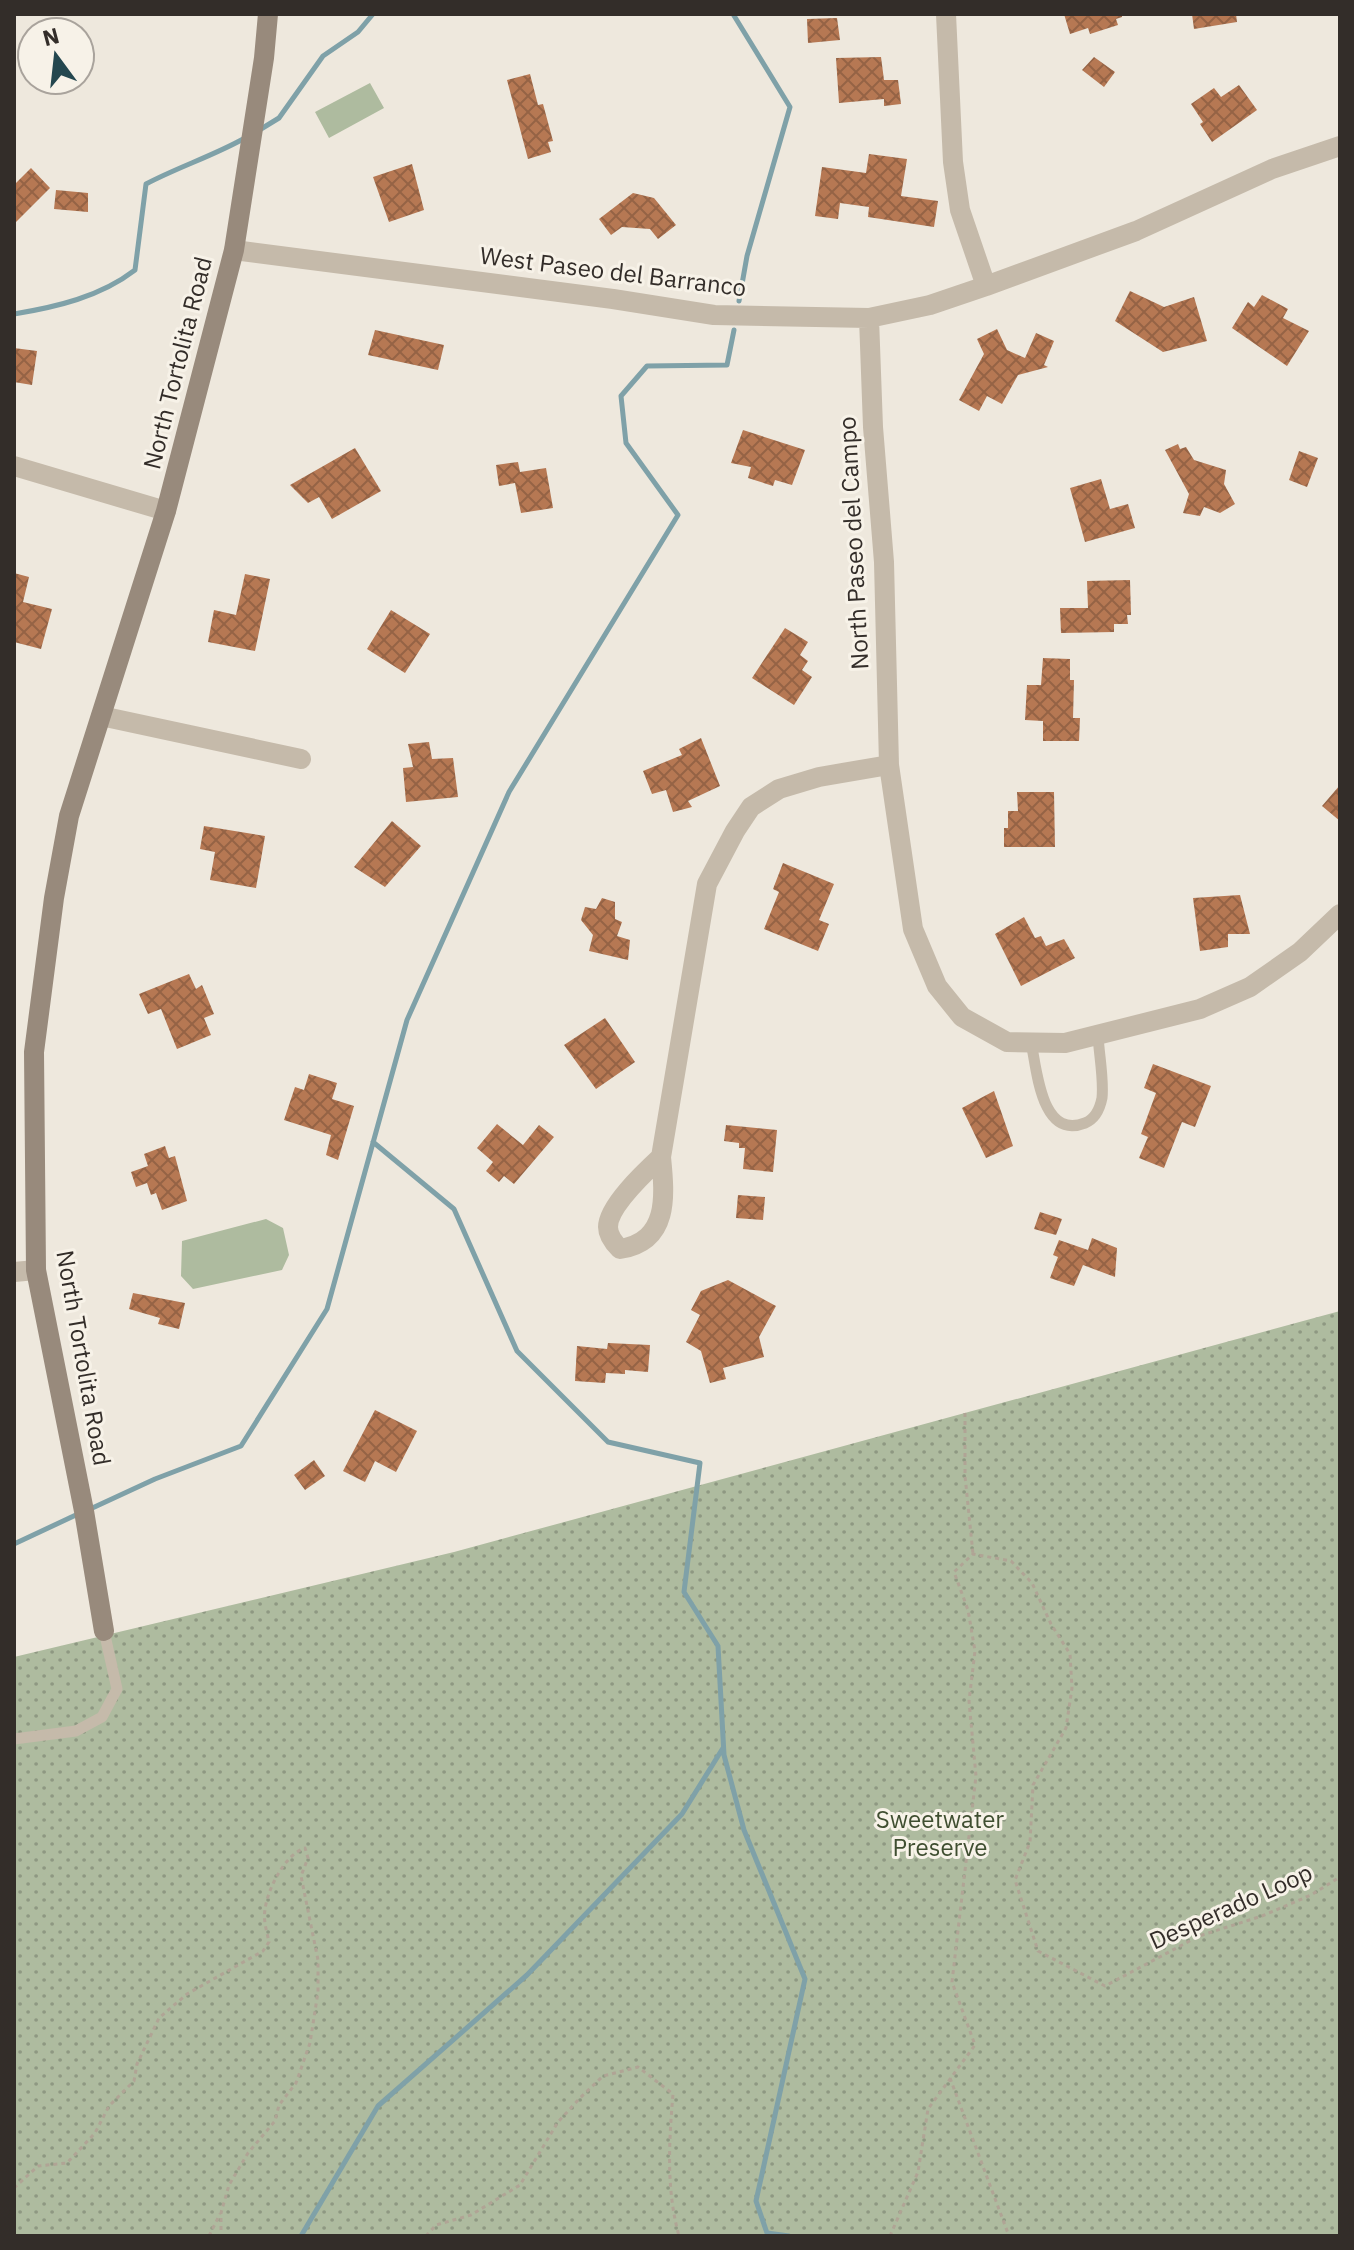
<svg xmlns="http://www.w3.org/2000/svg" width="1354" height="2250" font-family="'IBM Plex Sans',sans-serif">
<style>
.park{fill:url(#park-dots)}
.pitch{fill:#aebb9f}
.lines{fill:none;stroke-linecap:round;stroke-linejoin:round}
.stream{stroke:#7fa1a8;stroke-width:5}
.building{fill:url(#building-cross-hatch)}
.path{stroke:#b0a495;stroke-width:3;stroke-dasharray:4 4;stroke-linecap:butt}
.lane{stroke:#c5baaa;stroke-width:11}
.street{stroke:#c5baaa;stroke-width:20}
.secondary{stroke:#988a7c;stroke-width:20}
.labels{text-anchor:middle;stroke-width:6;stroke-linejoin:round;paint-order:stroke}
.street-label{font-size:24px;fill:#332d29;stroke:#f7f2e8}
.park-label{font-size:24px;fill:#3f4e30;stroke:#f7f2e8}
</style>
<defs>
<pattern id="park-dots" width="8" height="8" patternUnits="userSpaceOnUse" patternTransform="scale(2)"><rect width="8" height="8" fill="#aebb9f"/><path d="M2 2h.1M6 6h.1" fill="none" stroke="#8e9882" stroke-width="1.8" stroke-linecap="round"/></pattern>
<pattern id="building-cross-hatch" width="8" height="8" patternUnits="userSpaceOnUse" patternTransform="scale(2)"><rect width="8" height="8" fill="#b67853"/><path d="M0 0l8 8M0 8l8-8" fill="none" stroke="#956345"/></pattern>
</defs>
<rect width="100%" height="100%" fill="#eee8dd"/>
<path class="park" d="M1340,1311V2236H14V1657L454,1552Z"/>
<path class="pitch" d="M370,83L384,108L329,138L315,112Z
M266,1219L283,1228L289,1255L282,1270L193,1289L181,1276L182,1241Z"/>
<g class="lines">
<path class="stream" d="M733,14L790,107L747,256L739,301
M261,129L279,118L323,56L358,32L373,14
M14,314C56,307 100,297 135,270L146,184C178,167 213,156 245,138
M373,1142L454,1209L517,1351L608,1442L700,1463L684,1592L718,1646L724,1755L744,1830L805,1979L756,2201L767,2233L789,2236
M88,1510L155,1479L241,1446L327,1309L407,1020L509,792L678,515L626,443L621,396L647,366L727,365L734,330
M14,1544L78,1514
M301,2236L378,2106L527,1975L682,1814L723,1748"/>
</g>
<path class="building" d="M1064,14H1122V17L1116,19L1118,25L1090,34L1088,28L1070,34Z
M1192,14H1236L1237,22L1194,29Z
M837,18L840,40L808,43L807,19Z
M881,57L884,80H898L901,104L884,106V99L839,103L836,58Z
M1094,57L1115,72L1104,87L1082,70Z
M530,74L538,105L543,104L553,141L548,142L551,152L528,159L507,80Z
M1239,85L1257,110L1212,142L1200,124L1203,122L1191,104L1214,88L1221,97Z
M869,154L907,159L901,196L938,201L934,227L868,217L869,207L840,203L838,219L815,216L822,167L866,173Z
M412,164L424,210L389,222L373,177Z
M31,168L50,188L14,224V185Z
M56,190L88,193V212L54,209Z
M633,193L654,198L676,225L658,239L650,229L622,227L611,235L599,219Z
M1130,291L1164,307L1194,297L1207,341L1163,352L1115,321Z
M1262,295L1288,309L1283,318L1309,331L1287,366L1232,328L1248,302L1254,307Z
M997,329L1007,350L1025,358L1036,333L1054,341L1044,365L1048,367L1018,375L1002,404L987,396L979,411L959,400L984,354L977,339Z
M375,330L444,345L438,370L368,355Z
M14,348L37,351L32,385L14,382Z
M743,430L805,450L792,485L775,480L773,486L748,478L751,467L731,463Z
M1178,444L1180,449L1186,447L1194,460L1226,470L1224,484L1235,504L1220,513L1204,507L1200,516L1183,513L1189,494L1165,450Z
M355,448L381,491L332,519L319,497L308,503L290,485Z
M1299,451L1318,458L1307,487L1289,480Z
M518,462L520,472L546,468L553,508L521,513L515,483L499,486L496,465Z
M1101,479L1110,509L1128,504L1135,528L1085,542L1070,488Z
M14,573L29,577L23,602L52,609L41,649L14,642Z
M245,574L270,579L255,651L208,642L214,610L236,615Z
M1130,580L1131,615H1127L1128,624H1114V632L1061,633L1060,608H1088L1087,581Z
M391,610L430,634L405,673L367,649Z
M785,628L808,642L800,655L808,661L802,670L812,677L794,705L752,678Z
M1043,658L1070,659V680H1074L1073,718H1080L1079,741H1043V721L1025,720L1027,685H1041Z
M701,738L720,786L688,801L692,807L673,812L666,790L652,794L643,771L682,755L679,749Z
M429,742L432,759L453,758L458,797L406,802L403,768L413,767L408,744Z
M1340,785V821L1322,806Z
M1017,792H1054L1055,847H1004V828H1008V811H1018Z
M392,821L421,846L385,887L354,867Z
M204,826L265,836L256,888L210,880L215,852L200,849Z
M783,863L834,884L819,920L829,924L818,951L764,929L779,892L773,889Z
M1240,895L1250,934H1228V947L1200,951L1193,898Z
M602,898L615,902V919L622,922L617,936L630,940L628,960L589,951L593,935L581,920L585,907L596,909Z
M1024,917L1035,938L1041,936L1046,946L1064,939L1075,958L1021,986L995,934Z
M189,974L196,989L202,985L214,1014L204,1018L211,1035L177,1049L161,1009L148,1014L139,994Z
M605,1018L635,1062L596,1089L564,1045Z
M1153,1064L1211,1086L1195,1127L1182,1122L1164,1168L1139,1158L1148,1137L1141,1134L1156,1093L1144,1088Z
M309,1074L337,1083L332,1099L354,1106L338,1160L326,1155L331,1135L284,1120L295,1087L304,1090Z
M994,1091L1013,1146L986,1158L962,1108Z
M497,1124L523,1145L539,1125L554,1137L514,1184L504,1176L499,1182L486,1171L493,1162L477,1148Z
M726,1125L777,1130L773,1172L743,1169L745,1148H739V1143L724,1141Z
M165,1146L169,1158L175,1156L187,1201L162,1210L156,1193L151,1195L147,1183L136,1187L131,1172L148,1166L144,1154Z
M738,1195L765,1197L763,1220L736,1218Z
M1040,1212L1062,1219L1056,1235L1034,1229Z
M1092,1238L1117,1248L1115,1277L1083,1265L1074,1286L1050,1278L1058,1257L1053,1255L1059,1240L1088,1250Z
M728,1280L776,1306L759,1337L764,1357L723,1368L726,1379L710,1383L701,1351L686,1342L700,1315L691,1310L701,1291Z
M133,1293L185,1303L179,1329L158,1324L160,1318L129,1309Z
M608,1343L650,1345L648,1372L625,1370V1374L606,1373L605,1383L575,1381L577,1346L607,1349Z
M375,1410L417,1431L396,1472L375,1461L365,1482L343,1471Z
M314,1460L325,1476L305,1490L294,1475Z"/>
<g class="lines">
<path class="path" d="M965,1413V1476L973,1554
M950,2078L1009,2236
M14,2188L38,2166L67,2163L95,2133L109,2106L134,2081L137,2064L159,2018L187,1994L263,1951L269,1942C267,1932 263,1920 265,1910C267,1890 285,1854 305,1848L308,1858L301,1876L318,1960V1992L310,2043L296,2083L279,2105L275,2121L248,2153L229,2185L221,2213V2236
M209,2236L220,2214
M426,2236L436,2225L471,2215L520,2185L558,2122L580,2098L603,2076L638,2067L673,2094C669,2142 666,2189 679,2236
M890,2236L918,2172L928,2109L975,2045L952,1982L976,1776L969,1701L975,1651L968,1610L954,1572L973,1554L1011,1561L1032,1583L1051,1624L1070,1654L1072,1688L1066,1728L1033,1785L1030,1842L1015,1880L1038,1951L1105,1986L1199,1936L1262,1916L1311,1895L1340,1877"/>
<path class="lane" d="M1031,1042C1037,1070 1041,1140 1085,1123C1095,1119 1100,1108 1102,1098C1104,1079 1099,1055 1098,1035
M14,1739L76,1731L102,1717L117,1689L104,1631"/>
<path class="street" d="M946,14L953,162L960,210L986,286
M234,250L613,299L714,315L869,318L930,305L986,286L1136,231L1272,169L1340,146
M869,318L873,427L884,562L889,765L913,929L937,986L962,1017L1007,1042L1065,1043L1200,1009L1250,987L1300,952L1340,914
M14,466L166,511
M101,716L301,759
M661,1157C646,1171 608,1206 608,1227C608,1236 615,1244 620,1249C669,1241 665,1197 661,1157L707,884L735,831L751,807L779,789L819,777L889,765
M14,1272L36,1270"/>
<path class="secondary" d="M104,1631L84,1511L36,1270L34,1052L54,898L69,816L166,511L234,250L264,58L268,14"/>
</g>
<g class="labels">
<g class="street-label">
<text transform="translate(613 272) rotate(7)" y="8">West Paseo del Barranco</text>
<text transform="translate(178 363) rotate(-76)" y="8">North Tortolita Road</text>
<text transform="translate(854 543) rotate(-93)" y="8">North Paseo del Campo</text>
<text transform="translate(83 1358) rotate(80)" y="8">North Tortolita Road</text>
<text transform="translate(1231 1907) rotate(-24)" y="8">Desperado Loop</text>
</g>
<g class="park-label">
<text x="940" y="1828">Sweetwater<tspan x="940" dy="28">Preserve</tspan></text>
</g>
</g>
<rect width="1354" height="2250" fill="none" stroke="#332d29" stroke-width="32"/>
<g transform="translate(56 56) rotate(345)"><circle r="38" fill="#f7f2e8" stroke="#a9a39c" stroke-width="2"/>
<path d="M0-6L14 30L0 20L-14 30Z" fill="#24474f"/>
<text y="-12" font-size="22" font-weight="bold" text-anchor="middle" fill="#332d29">N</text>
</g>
</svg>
